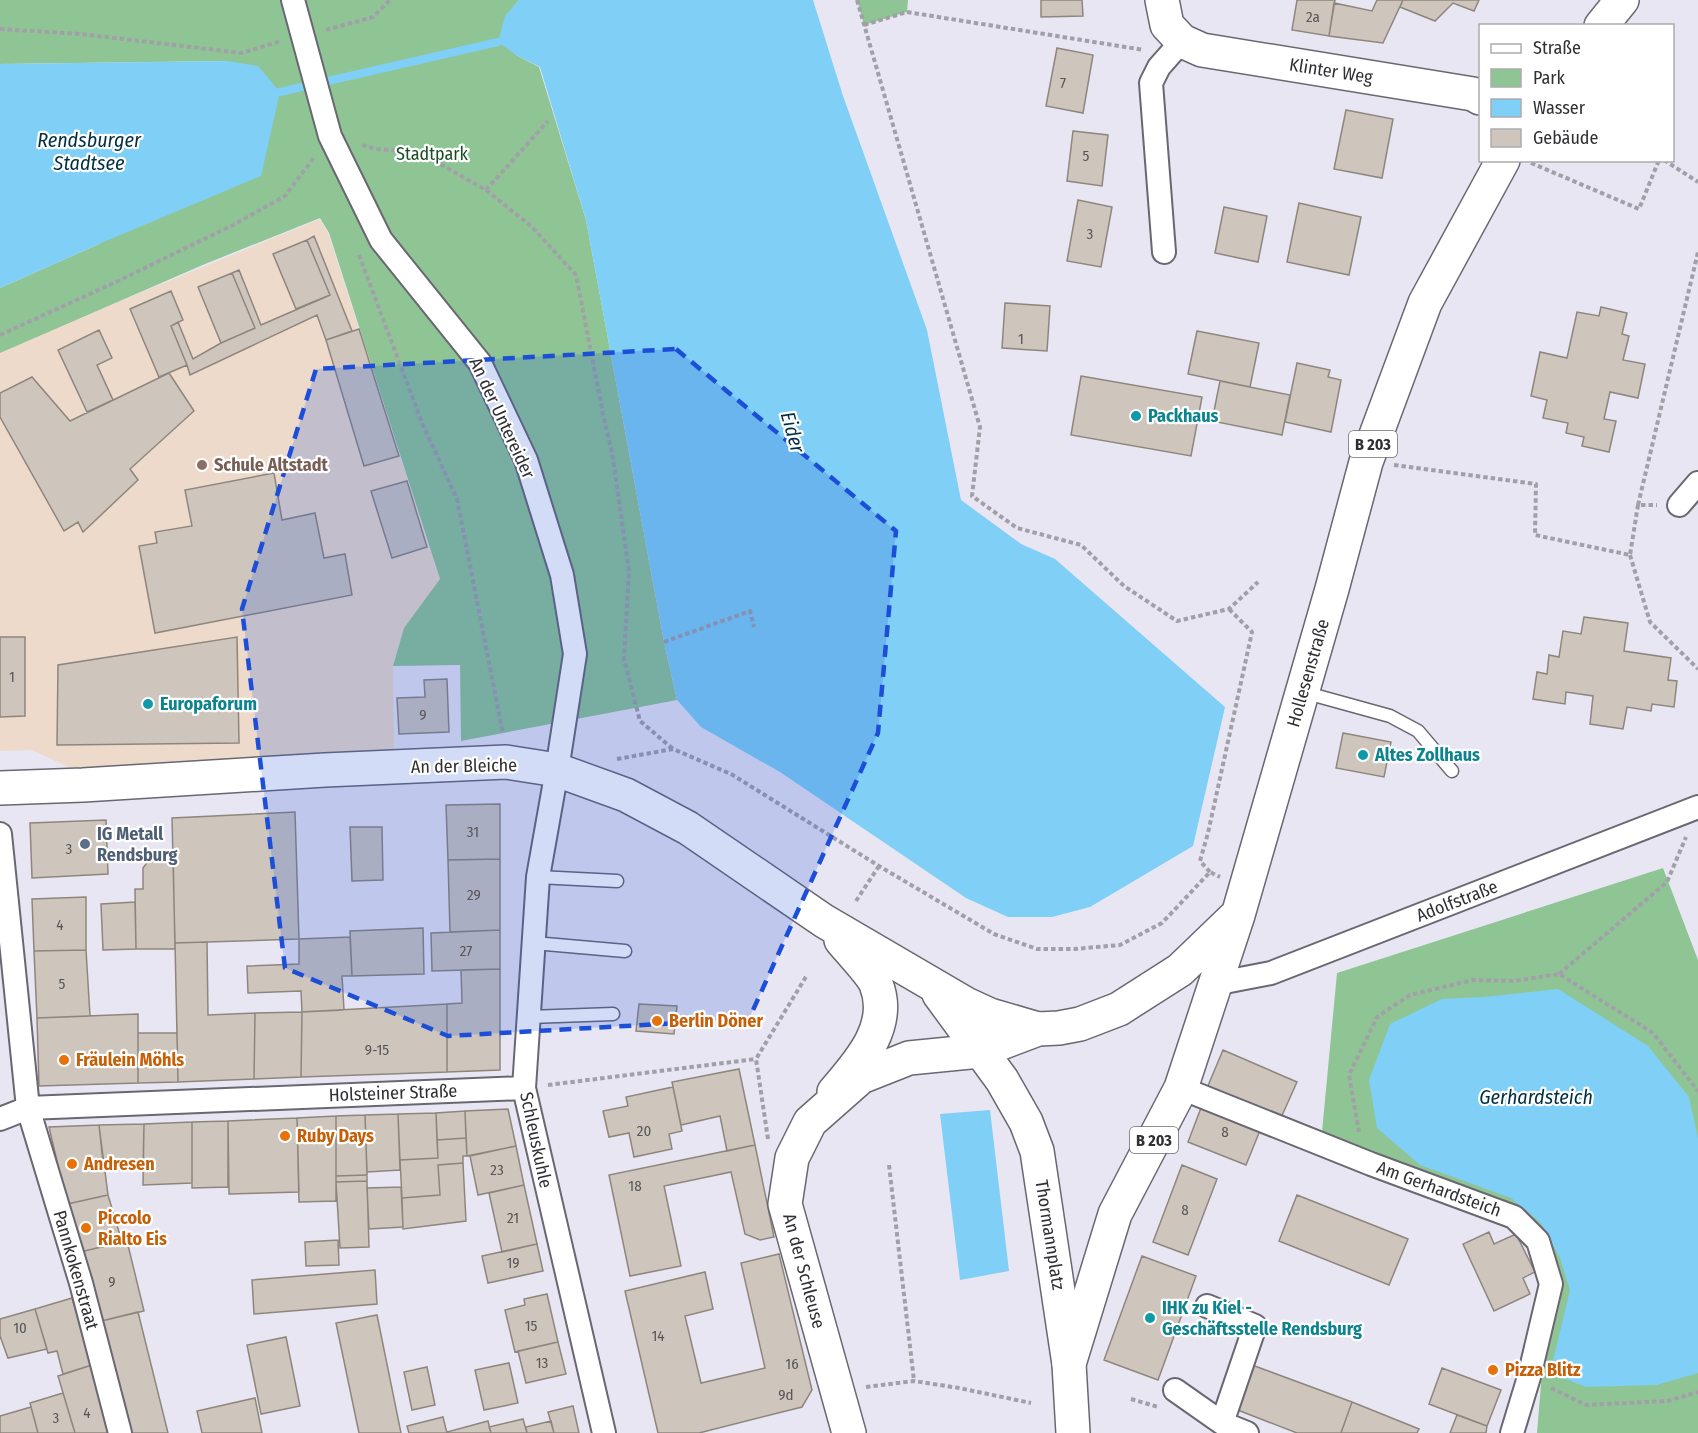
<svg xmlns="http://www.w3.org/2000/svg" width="1698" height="1433" font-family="'Fira Sans Condensed',sans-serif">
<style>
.education{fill:#eddaca}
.green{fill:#8fc595}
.water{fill:#7fcff6}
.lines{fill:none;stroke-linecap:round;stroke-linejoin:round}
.stream{stroke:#7fcff6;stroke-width:8}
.building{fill:#cec6bd;stroke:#8e867e;stroke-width:1.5}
.lane-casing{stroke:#696771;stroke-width:15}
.street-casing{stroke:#696771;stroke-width:26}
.secondary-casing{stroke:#696771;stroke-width:36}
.primary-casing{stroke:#696771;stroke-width:36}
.path{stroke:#a1a0a9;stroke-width:4;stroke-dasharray:4.5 3;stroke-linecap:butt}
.lane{stroke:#fff;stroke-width:12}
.street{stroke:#fff;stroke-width:22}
.secondary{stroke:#fff;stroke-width:33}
.primary{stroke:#fff;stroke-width:33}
.marked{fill:#1d4ed8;fill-opacity:0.2;stroke:#1d4ed8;stroke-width:4.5;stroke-dasharray:12 8;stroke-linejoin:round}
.culture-dot{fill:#0f9aa8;stroke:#fff;stroke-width:2}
.education-dot{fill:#8d6e63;stroke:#fff;stroke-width:2}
.service-dot{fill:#5c6f8a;stroke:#fff;stroke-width:2}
.food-dot{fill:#e8710a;stroke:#fff;stroke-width:2}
.labels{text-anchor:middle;stroke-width:4.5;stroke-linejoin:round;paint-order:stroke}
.number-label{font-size:15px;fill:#585656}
.shield{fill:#fff;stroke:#6e6e71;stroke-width:1.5}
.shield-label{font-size:16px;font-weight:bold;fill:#303034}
.street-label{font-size:18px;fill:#303034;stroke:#fff}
.park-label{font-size:18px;fill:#194e24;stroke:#fff}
.culture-label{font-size:18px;font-weight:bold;fill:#0d838f;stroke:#fff;text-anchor:start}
.education-label{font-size:18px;font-weight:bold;fill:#785e54;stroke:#fff;text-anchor:start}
.service-label{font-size:18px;font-weight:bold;fill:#4e5e75;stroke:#fff;text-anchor:start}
.food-label{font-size:18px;font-weight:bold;fill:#c56008;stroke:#fff;text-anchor:start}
.water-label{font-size:20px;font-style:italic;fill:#002f43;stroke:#fff}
</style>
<rect width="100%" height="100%" fill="#e8e6f2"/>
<path class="education" d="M320,219L328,233L440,580L404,628L393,666L394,761L92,778L32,750L0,751V350Z"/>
<path class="green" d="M0,0H519L506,16L516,55L539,67L586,220L664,642L677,700L461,741L460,665L393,666L404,628L440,579L329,233L320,218L205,264L0,353V288L99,244L228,61L0,64Z
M857,0H908L907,12L864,25Z
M1663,868L1698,960V1433H1537L1542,1372L1562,1285L1544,1239L1424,1176L1322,1132L1337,973Z"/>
<path class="water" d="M519,0H813L843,96L927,330L961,500L1021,544L1055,559L1225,707L1193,846L1090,907L1052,917H1008L966,898L780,772L701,727L677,700L664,642L586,220L540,67L516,55L498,42L505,16Z
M228,61L258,66L280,92L261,176L99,244L0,288V64Z
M1558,989L1648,1046L1689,1097L1698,1138V1373L1657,1385L1586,1387L1550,1373L1570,1290L1560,1258L1541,1223L1511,1198L1420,1165L1377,1128L1369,1080L1390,1024L1442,999L1484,997Z
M990,1110L1009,1271L960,1280L940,1114Z"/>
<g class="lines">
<path class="stream" d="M280,92L498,42"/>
</g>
<path class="building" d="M1041,0H1082L1083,16L1041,17Z
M1297,0H1335L1329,36L1292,30Z
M1377,0H1403L1383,43L1329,36L1334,3L1372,11Z
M1403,0H1479L1474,11L1453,3L1435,21L1400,7Z
M1057,48L1093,55L1083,113L1046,106Z
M1346,110L1393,119L1382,178L1334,169Z
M1073,131L1108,135L1102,186L1067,181Z
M1078,200L1112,207L1101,267L1067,261Z
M1299,203L1361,217L1349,275L1287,262Z
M1224,207L1267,216L1258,262L1215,253Z
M314,236L352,331L326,340L317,315L190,375L187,365L171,326L178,322L193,359L221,343L255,328L232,273L239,270L261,325L330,295L307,240Z
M307,240L330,295L296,309L273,254Z
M232,273L255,328L221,343L198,287Z
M171,291L183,320L171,326L187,365L159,377L130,309Z
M1005,303L1050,306L1047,351L1002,348Z
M1601,307L1627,313L1622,334L1629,336L1623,360L1645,364L1638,398L1610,392L1604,419L1616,421L1609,452L1582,446L1584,437L1566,433L1568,423L1543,418L1547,400L1531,396L1540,352L1567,358L1577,312L1599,316Z
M359,329L399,456L364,466L326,340Z
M99,330L112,358L97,365L113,400L87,412L58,350Z
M1197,331L1259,343L1250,387L1188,374Z
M1297,363L1330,370L1328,377L1341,380L1331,432L1285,422Z
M169,373L194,411L130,469L138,480L83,532L78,522L64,531L0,417V393L32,377L70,421Z
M1081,376L1202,397L1191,456L1071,435Z
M1220,381L1290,395L1282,435L1212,421Z
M274,473L282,520L315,513L324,558L345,554L352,595L155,633L139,546L157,543L155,532L192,526L185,490Z
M407,481L427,547L392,558L371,491Z
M1584,617L1628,623L1624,651L1671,658L1668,680L1677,681L1674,707L1652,704L1651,711L1627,707L1623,729L1590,724L1593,696L1566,692L1565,704L1533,699L1537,672L1547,674L1549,655L1559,657L1563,631L1581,634Z
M0,637H25V716L0,717Z
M237,637L239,743L57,745L58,665Z
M447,679L449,732L399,734L397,698L425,697L424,680Z
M1343,733L1391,742L1384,777L1336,768Z
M500,804V859L448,860L446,805Z
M295,812L299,939L175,943L172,818Z
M106,820L108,874L32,878L30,823Z
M350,827H382L383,880L352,881Z
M155,852H173L175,949H136L135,889H143V868Z
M500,859V930L450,932L448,860Z
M86,897V950L34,951L32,899Z
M135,902L136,949L103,950L101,904Z
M423,928L424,974L352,976L350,931Z
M500,930V969L432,971L431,933Z
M350,937L352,976H342L344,1010L302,1012L301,991L248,993L247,966L299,964V939Z
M207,942L208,1015L255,1013L254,1079L178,1082L175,943Z
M86,950L90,1016L37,1018L34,951Z
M500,969V1070L447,1072V1004L462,1003L461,970Z
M447,1004V1072L301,1077L302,1012Z
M639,1004L677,1006L674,1034L636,1031Z
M302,1012L301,1077L254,1079L255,1013Z
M138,1014V1083L39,1086L37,1018Z
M138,1033H177L178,1082L138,1083Z
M1223,1050L1297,1082L1280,1120L1207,1088Z
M739,1069L755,1145L727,1151L720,1116L681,1125L672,1082Z
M673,1087L682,1131L669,1134L672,1149L634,1157L629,1133L609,1137L603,1111L628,1106L626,1097Z
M1204,1100L1263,1123L1246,1165L1188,1142Z
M508,1109L516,1146L467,1156L465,1111Z
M465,1111L466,1138L437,1140L436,1113Z
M436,1113L438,1158L400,1160L398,1114Z
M398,1114L400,1170L367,1172L365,1115Z
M365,1115L367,1175L336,1176V1116Z
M336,1116V1201L299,1202L297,1118Z
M297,1118L299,1192L229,1194L228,1121Z
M228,1121V1187L192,1188V1122Z
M192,1122V1183L143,1185L144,1124Z
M144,1124L143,1169L104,1171L99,1125Z
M99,1125L108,1195L67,1204L49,1127Z
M466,1138L467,1156H463V1163L438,1165L440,1195L402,1198L400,1160L438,1158L437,1140Z
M755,1145L774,1237L760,1240L745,1234L731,1172L664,1186L681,1266L630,1276L609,1175Z
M516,1146L524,1185L478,1195L470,1156Z
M463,1163L466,1221L403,1229L402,1198L440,1195L438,1165Z
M1182,1165L1217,1179L1188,1255L1153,1242Z
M367,1175V1181L336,1182V1176Z
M367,1181L369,1247L340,1248L336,1182Z
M524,1185L537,1244L502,1252L489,1193Z
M401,1187L403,1227L369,1229L367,1188Z
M108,1195L122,1242L80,1252L67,1204Z
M1297,1195L1408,1239L1389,1285L1279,1241Z
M1489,1232L1494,1244L1516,1234L1535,1272L1523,1278L1530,1294L1494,1311L1463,1244Z
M338,1240L339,1265L306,1266L305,1242Z
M127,1241L144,1311L97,1322L80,1252Z
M537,1244L543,1271L488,1283L482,1256Z
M779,1254L812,1390L802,1407L699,1433H658L625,1291L705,1272L713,1309L685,1316L701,1383L765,1368L741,1263Z
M1142,1256L1196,1276L1158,1380L1104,1360Z
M375,1270L377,1304L254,1314L252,1280Z
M547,1294L558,1342L515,1352L505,1310L525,1305L524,1299Z
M72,1298L92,1365L63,1374L57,1351L48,1353L35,1309Z
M35,1309L47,1349L8,1358L0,1336V1319Z
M138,1312L168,1433H125L97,1322Z
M377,1315L401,1433H359L336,1323Z
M286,1337L300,1406L261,1414L247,1345Z
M558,1342L566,1374L526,1383L518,1351Z
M509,1363L518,1403L484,1410L475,1370Z
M92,1365L111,1433H75L58,1376Z
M1252,1365L1352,1402L1341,1433H1297L1235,1409Z
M427,1367L435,1405L412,1410L404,1372Z
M1442,1368L1501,1390L1487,1426L1429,1404Z
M63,1393L75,1433H38L30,1403Z
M255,1398L262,1433H202L197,1411Z
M1352,1402L1419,1429L1417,1433H1341Z
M573,1406L579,1433H554L548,1412Z
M31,1407L38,1433H0V1416Z
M1457,1415L1487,1426L1486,1433H1450Z
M443,1417L447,1433H409L407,1426Z
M523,1419L527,1433H491L489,1427Z
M488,1421L491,1433H447V1432Z
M551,1421L554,1433H527L526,1427Z"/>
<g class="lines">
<g class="lane-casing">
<path id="lane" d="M1303,692L1390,716L1418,731L1452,771
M538,877L617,881
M534,943L625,951
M529,1017L613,1014"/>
</g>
<g class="street-casing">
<path id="street" d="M293,0L330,136L381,240L480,363L526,460L562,575L575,654L557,770L538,877L524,1088L604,1433
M1164,252L1151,83L1159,67L1182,41
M1679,505L1698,483
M0,834L28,1108L81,1283L120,1433
M1214,984L1271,973L1698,807
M1181,1088L1371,1164L1514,1217L1538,1241L1551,1284L1529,1377L1512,1433
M0,1119L28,1108L524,1088
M1207,1306L1255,1326L1222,1423
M1175,1390L1222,1423L1247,1433"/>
</g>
<g class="secondary-casing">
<path id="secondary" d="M1162,0L1167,25L1182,41L1202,50L1473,94L1480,98
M0,788L83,785L325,770L506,762L557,770L626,795L688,828L824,921L966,1004L990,1015L1038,1029
M939,994L1002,1080L1026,1122L1037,1151L1069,1364
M834,1092C859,1063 893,1026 876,984C872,974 849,950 841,940"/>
</g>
<g class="primary-casing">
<path id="primary" d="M1601,26L1622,0
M849,1433L785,1204L792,1158L810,1122L861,1077L909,1058L980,1051L1038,1029L1059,1028L1080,1024L1119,1009L1180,970L1234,918
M1073,1433L1069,1364L1115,1214L1181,1088L1238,915L1332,589L1366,462L1425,303L1503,160"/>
</g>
<path class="path" d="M857,0L980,427L972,496L1017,528L1081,545L1124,586L1177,621L1229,609L1258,582
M864,25L907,12L1144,50
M0,29L81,34L242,53L281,41
M326,30L373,17L390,0
M362,145L375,149L419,152L486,190L531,226L576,275L604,419L612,452L629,571L624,659L640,721L673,749
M1664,160L1698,182
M1531,163L1639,209L1659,160
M486,190L548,121
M359,255L422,423L457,499L503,734
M0,335L116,282L233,225L285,196L315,156
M1394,465L1536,484L1535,535L1630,555L1638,505H1657
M1638,505L1698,252
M1630,555L1650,622L1698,669
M664,642L750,611L754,627
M617,759L673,749L731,774L879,866L994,934L1037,949H1074L1120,945L1162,923L1210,872L1220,877
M1210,872L1200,861L1208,833L1252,632L1229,609
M856,901L879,866
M1559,974L1667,882L1686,837
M548,1085L756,1059
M1359,1132L1349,1075L1377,1017L1410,995L1473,980L1514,981L1559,974L1653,1033L1698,1091
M768,1139L756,1059L807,975
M889,1165L914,1381
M866,1387L914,1381L959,1388L1031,1403
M1551,1388L1586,1405L1667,1401L1698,1392
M1131,1399L1158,1407"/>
<use href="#lane" class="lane"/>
<use href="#street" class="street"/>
<use href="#secondary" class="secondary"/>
<use href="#primary" class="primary"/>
</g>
<path class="marked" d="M676,349L896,531L878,733L749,1019L448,1036L285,968L242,609L316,369Z"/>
<g class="culture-dot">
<circle cx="1136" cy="416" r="6"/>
<circle cx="148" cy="704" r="6"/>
<circle cx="1363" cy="755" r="6"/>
<circle cx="1150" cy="1318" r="6"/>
</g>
<circle class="education-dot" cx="202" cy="465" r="6"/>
<circle class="service-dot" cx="85" cy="844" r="6"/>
<g class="food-dot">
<circle cx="657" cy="1021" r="6"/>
<circle cx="64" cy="1060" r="6"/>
<circle cx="285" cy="1136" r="6"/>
<circle cx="72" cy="1164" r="6"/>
<circle cx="86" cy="1228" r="6"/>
<circle cx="1493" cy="1370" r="6"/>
</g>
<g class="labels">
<g class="number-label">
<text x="1313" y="22">2a</text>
<text x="1063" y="88">7</text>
<text x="1086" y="161">5</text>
<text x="1090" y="239">3</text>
<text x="1021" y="344">1</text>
<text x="12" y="682">1</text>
<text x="423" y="720">9</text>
<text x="473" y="837">31</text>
<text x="69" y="854">3</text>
<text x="474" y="900">29</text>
<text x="60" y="930">4</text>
<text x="466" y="956">27</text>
<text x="62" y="989">5</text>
<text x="377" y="1055">9-15</text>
<text x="644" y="1136">20</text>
<text x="1225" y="1137">8</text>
<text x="497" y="1175">23</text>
<text x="635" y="1191">18</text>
<text x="1185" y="1215">8</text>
<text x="513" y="1223">21</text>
<text x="513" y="1268">19</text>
<text x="112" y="1287">9</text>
<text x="531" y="1331">15</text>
<text x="20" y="1333">10</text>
<text x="658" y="1341">14</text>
<text x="542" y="1368">13</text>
<text x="792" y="1369">16</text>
<text x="786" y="1400">9d</text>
<text x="87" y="1418">4</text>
<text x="56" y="1423">3</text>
</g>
<g class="shield">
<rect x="1349" y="431" width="48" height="26" rx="4.5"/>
<rect x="1130" y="1127" width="48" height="26" rx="4.5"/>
</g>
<g class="shield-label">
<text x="1373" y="450">B 203</text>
<text x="1154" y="1146">B 203</text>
</g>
<g class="street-label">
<text transform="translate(1331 71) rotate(9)" y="6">Klinter Weg</text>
<text transform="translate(502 418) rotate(65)" y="6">An der Untereider</text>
<text transform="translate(1308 673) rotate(-74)" y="6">Hollesenstraße</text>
<text transform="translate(464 766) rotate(-1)" y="6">An der Bleiche</text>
<text transform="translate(1457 901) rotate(-21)" y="6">Adolfstraße</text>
<text transform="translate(393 1093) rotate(-2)" y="6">Holsteiner Straße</text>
<text transform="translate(536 1140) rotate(78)" y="6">Schleuskuhle</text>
<text transform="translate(1439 1189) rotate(20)" y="6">Am Gerhardsteich</text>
<text transform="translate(1050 1235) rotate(81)" y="6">Thormannplatz</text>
<text transform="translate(76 1270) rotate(74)" y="6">Pannkokenstraat</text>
<text transform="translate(804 1271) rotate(75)" y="6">An der Schleuse</text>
</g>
<g class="park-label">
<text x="432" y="160">Stadtpark</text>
</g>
<g class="culture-label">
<text x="1148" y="422">Packhaus</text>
<text x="160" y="710">Europaforum</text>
<text x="1375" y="761">Altes Zollhaus</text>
<text x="1162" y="1314">IHK zu Kiel -<tspan x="1162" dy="21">Geschäftsstelle Rendsburg</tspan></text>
</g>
<g class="education-label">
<text x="214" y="471">Schule Altstadt</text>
</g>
<g class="service-label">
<text x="97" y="840">IG Metall<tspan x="97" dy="21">Rendsburg</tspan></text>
</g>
<g class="food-label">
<text x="669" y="1027">Berlin Döner</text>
<text x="76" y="1066">Fräulein Möhls</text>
<text x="297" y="1142">Ruby Days</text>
<text x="84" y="1170">Andresen</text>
<text x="98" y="1224">Piccolo<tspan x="98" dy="21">Rialto Eis</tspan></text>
<text x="1505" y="1376">Pizza Blitz</text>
</g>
<g class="water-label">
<text x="89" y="147">Rendsburger<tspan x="89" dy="23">Stadtsee</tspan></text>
<text transform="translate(793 432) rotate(74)" y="7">Eider</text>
<text x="1536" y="1104">Gerhardsteich</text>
</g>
</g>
<rect x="1479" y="24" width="195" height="138" fill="#ffffff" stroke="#acacae" stroke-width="1.5"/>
<rect x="1491" y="44" width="30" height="9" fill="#ffffff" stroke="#acacae" stroke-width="1.5"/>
<text x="1533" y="54" font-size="18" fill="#303034">Straße</text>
<rect x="1491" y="69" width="30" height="18" fill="#8fc595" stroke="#acacae" stroke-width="1.5"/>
<text x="1533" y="84" font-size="18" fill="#303034">Park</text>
<rect x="1491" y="99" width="30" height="18" fill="#7fcff6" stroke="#acacae" stroke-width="1.5"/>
<text x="1533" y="114" font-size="18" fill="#303034">Wasser</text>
<rect x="1491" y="129" width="30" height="18" fill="#cec6bd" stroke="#acacae" stroke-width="1.5"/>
<text x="1533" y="144" font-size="18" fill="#303034">Gebäude</text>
</svg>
